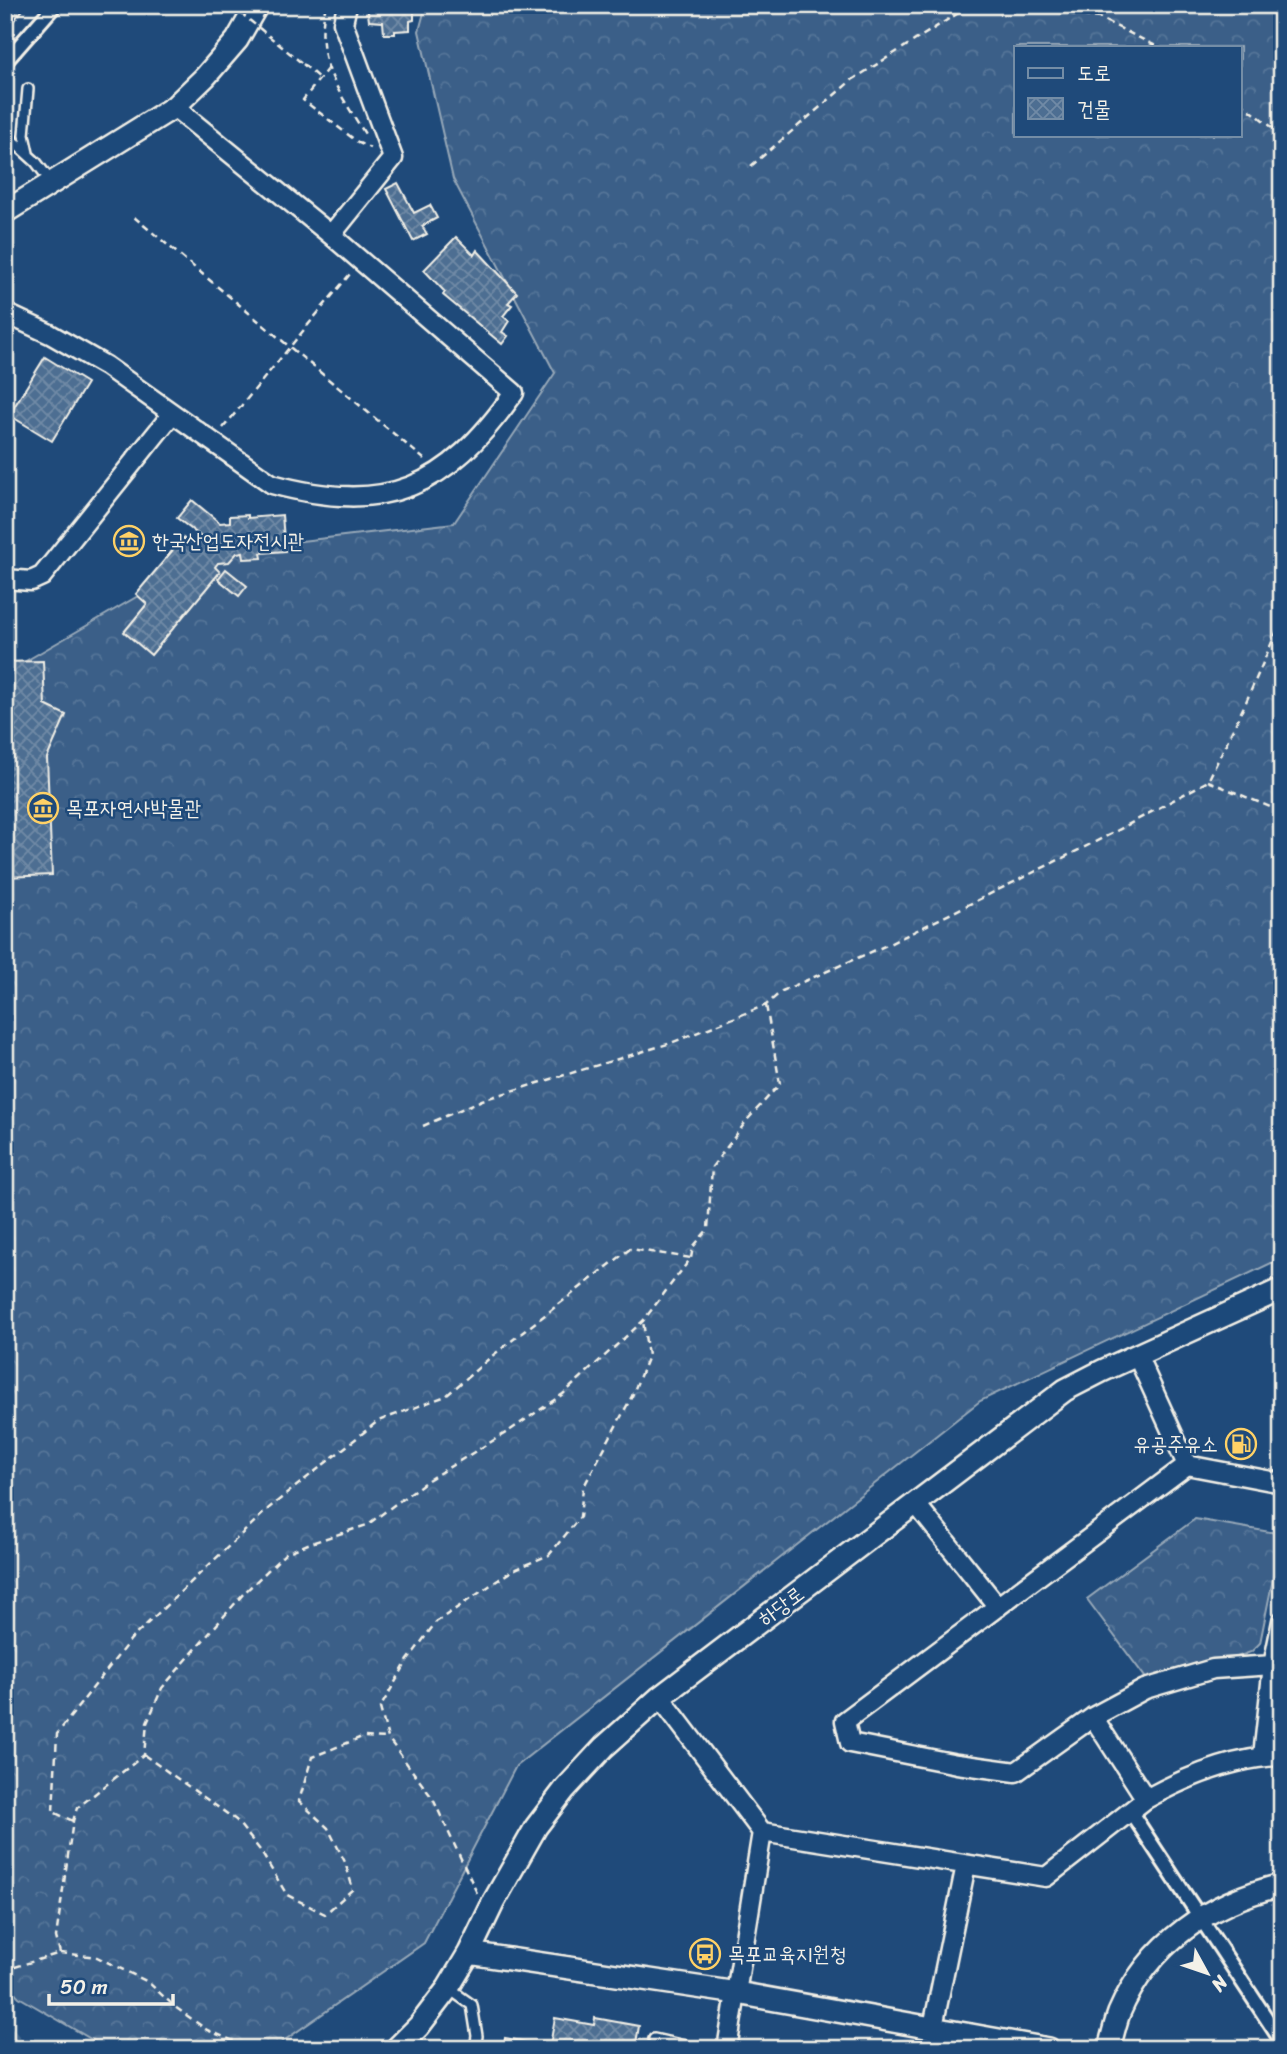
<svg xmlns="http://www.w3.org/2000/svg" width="1287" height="2054" font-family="Sriracha,'Poor Story',sans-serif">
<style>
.forest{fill:url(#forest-crowns);stroke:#97a8b8;stroke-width:2;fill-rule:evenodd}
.building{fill:url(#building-cross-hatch);stroke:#f4f1e8;stroke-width:2}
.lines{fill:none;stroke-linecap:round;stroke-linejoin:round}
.tertiary-tunnel{stroke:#3f638a;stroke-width:21;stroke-dasharray:21 10;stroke-linecap:butt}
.service-casing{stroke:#f4f1e8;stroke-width:14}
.pedestrian-casing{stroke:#f4f1e8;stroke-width:18}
.minor-casing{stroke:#f4f1e8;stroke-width:23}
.tertiary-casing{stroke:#f4f1e8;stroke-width:26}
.path{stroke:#f4f1e8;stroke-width:2.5;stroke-dasharray:7 5;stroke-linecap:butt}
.service{stroke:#1f4a7a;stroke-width:9}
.pedestrian{stroke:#1f4a7a;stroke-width:12}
.minor{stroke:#1f4a7a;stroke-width:18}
.tertiary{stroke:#1f4a7a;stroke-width:21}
.path-bridge{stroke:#f4f1e8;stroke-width:2.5;stroke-dasharray:7 5;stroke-linecap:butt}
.labels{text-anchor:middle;stroke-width:5;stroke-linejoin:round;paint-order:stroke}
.poi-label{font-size:21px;fill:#f4f1e8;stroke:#1f4a7a;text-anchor:start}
.street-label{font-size:21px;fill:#f4f1e8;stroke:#1f4a7a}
</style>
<defs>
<pattern id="forest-crowns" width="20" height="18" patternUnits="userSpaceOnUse" patternTransform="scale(1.75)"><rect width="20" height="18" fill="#3a5f88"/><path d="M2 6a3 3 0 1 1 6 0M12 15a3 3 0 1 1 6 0" fill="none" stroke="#577699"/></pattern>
<pattern id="building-cross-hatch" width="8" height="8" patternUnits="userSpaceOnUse" patternTransform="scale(1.75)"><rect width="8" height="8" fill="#4d6e92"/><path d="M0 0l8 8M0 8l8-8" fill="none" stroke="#708aa6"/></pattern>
</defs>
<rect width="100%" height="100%" fill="#1f4a7a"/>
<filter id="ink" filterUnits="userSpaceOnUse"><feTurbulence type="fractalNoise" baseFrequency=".0143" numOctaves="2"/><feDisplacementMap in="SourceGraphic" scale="14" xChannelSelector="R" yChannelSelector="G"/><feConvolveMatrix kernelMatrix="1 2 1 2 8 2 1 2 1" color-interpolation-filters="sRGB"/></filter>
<g filter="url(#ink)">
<path class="forest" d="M426,5H1282V1258L980,1401L516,1766L424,1943L272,2049H108L19,1997L5,1982V673L216,551L454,523L555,373L453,179L419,31ZM1016,47H1240V135H1016Z
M1195,1519L1282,1534L1260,1643L1251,1652L1237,1657L1148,1681L1087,1599Z"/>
<path class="building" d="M5,5H27L8,27L13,31L5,39Z
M367,5H414V20L410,21V30L395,31V34H384L383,22L369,21Z
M398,183L414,213L430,205L437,218L422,226L427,234L413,241L386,189Z
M456,237L474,255L477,250L517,293L508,303L512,305L503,316L509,321L502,332L508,336L502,344L443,295L445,292L424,270Z
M45,357L87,383L52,441L9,415Z
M192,500L220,523L230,522V516L248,515V518L282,515L285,551L261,553L262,558L244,559L243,552L237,553L229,562L218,563L215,567L220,572L151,655L124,632L147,604L136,594L183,538L195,548L199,544L200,536L177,518Z
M226,569L247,586L239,596L218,579Z
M43,661L45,705L66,715L47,758L52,875L5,877V662Z
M555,2018L594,2025L595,2018L639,2026L635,2049L594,2045L593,2049H569L550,2045Z
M505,2038L533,2043L532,2049H503Z"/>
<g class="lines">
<path class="tertiary-tunnel" d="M5,2036L17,2049"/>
<g class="service-casing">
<path id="service" d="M5,134L36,162L52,183
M28,153L24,135L28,89
M448,1988L472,2005L477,2036L475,2049
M654,2039L698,2049"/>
</g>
<g class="pedestrian-casing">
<path id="pedestrian" d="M5,62L55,5
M1130,1811L1282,2042"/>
</g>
<g class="minor-casing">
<path id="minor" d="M331,235L393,158L343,23L347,5
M5,313L50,334L106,366L272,484C387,515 446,489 514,393L331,235L174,107
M5,579L31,581L42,576L172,414
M1137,1355L1187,1465
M1282,1483L1187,1465L845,1721L850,1743L957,1764L1016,1772L1093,1717L1145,1689L1213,1669L1273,1665L1282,1621
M916,1504L998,1607
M660,1697L762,1832L727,2049
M1093,1717L1146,1799
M1263,1756L1273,1665
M762,1832L1046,1877L1146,1799C1186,1777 1236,1757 1282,1756
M933,2027L966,1865"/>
</g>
<g class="tertiary-casing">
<path id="tertiary" d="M5,212L174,107L205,77L237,40L257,5
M469,1953L737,1993L1049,2049
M396,2049L419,2026L448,1988L469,1953L494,1901L536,1827L565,1789L604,1747L660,1697L1065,1390L1102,1371L1282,1289
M1109,2049C1112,2037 1115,2024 1119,2013C1149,1943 1210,1902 1282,1885"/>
</g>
<path class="path" d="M326,5C313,59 338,90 365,134
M1011,5L1099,18L1158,47
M303,64L320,79
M328,68L303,100L359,143L370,148
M1240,102L1282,135
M751,166L852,80L971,5
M134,217L424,459
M223,428L350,274
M1208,781L1282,812
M423,1126L482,1100L671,1043L766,1005L782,991L887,945L1111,834L1208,781L1246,702L1282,619
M144,1755L236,1820L260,1850L287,1895L325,1914L353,1889L345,1862L328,1828L299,1801L312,1757L362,1737L388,1738
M73,1821L53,1812L57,1734L131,1639L269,1508L378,1421L446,1396L492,1356L630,1249L691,1258
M477,1893L433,1799L388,1738L380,1708L408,1660L436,1622L513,1570L549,1555L580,1517L583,1488L632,1396L648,1356L643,1321
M60,1953L56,1937L73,1821L77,1808L144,1755L147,1723L162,1688L244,1593L286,1553L308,1544L367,1525L428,1480L509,1431L563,1394L643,1321L691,1258L693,1247L708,1229L712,1167L748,1119L780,1084L766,1005
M5,1975L15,1967L60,1953L97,1957L148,1982L175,2007L207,2030L253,2049"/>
<use href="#service" class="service"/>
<use href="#pedestrian" class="pedestrian"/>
<use href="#minor" class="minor"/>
<use href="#tertiary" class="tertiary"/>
<path class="path-bridge" d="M231,5L303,64"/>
</g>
</g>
<defs>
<g id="museum-ring" transform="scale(1.575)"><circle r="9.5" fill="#1f4a7a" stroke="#ffd166" stroke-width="1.5"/><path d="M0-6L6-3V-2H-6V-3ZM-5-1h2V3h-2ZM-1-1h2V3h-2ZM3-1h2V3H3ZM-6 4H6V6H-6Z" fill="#ffd166"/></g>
<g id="fuel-ring" transform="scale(1.575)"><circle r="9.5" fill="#1f4a7a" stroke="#ffd166" stroke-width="1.5"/><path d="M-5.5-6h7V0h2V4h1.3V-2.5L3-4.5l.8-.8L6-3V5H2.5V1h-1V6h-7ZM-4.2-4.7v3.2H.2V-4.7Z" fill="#ffd166"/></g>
<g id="bus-ring" transform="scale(1.575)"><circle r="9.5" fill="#1f4a7a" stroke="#ffd166" stroke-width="1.5"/><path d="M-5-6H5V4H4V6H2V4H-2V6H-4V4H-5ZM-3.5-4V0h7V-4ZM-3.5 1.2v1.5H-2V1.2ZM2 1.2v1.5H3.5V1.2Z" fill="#ffd166"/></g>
</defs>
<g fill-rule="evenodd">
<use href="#museum-ring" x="129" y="541"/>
<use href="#museum-ring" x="43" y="808"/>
<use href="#fuel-ring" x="1241" y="1444"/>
<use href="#bus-ring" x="705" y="1954"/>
</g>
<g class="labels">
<g class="poi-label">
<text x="152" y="548">한국산업도자전시관</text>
<text x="66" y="815">목포자연사박물관</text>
<text x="1218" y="1451" text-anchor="end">유공주유소</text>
<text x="728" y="1961">목포교육지원청</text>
</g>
<g class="street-label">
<text transform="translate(781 1606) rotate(-37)" y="7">하당로</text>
</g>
</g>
<rect width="1287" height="2054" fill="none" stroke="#1f4a7a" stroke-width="28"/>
<rect x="14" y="14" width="1259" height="2026" fill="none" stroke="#f4f1e8" stroke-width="2.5" filter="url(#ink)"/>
<rect x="1014" y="46" width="228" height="91" fill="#1f4a7a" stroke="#748da6" stroke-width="2"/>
<rect x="1028" y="68" width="35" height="10" fill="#1f4a7a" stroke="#748da6" stroke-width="2"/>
<text x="1077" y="80" font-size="21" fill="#f4f1e8">도로</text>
<rect x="1028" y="98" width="35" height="21" fill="url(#building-cross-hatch)" stroke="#748da6" stroke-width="2"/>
<text x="1077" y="116" font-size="21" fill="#f4f1e8">건물</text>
<g transform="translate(1207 1973) rotate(130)" stroke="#1f4a7a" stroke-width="5" paint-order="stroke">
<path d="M0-5L12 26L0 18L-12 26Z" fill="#f4f1e8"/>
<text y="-10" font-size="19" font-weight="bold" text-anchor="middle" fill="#f4f1e8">N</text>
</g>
<path d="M49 1994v10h124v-10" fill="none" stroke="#f4f1e8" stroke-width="3.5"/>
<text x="60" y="1994" font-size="21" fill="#f4f1e8" stroke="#1f4a7a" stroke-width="5" paint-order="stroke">50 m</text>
</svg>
